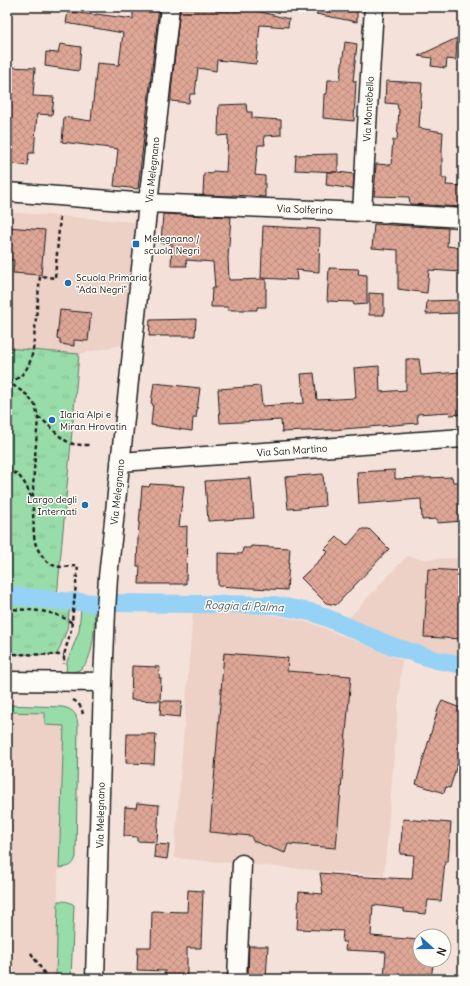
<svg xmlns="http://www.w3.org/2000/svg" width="470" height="986" font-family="Delius,sans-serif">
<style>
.built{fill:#edd0c6}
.grass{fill:#98dca9;stroke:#5a7c62}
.park{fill:url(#park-tufts);stroke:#5a7c62}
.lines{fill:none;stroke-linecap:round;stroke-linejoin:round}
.canal{stroke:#96d1f6;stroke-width:18}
.building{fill:url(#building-cross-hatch);stroke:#1c1c1c}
.minor-casing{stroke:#1c1c1c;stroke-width:21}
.path{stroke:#1c1c1c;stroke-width:2.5;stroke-dasharray:4 3;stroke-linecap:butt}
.minor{stroke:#fdfcf7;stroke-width:18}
.poi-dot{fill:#1f6fb2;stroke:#fdfcf7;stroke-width:1.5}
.labels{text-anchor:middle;stroke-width:3;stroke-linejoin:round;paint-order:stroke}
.street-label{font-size:10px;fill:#1c1c1c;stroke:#fdfcf7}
.poi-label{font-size:10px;fill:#1c1c1c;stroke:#fdfcf7;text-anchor:start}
.water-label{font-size:11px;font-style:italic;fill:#475b68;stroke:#fdfcf7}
</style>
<defs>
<pattern id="park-tufts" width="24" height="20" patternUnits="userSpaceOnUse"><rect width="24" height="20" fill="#98dca9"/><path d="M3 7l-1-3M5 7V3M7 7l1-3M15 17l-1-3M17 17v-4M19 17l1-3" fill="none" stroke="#82bc91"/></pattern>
<pattern id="building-cross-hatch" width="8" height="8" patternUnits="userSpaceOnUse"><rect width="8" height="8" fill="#dea696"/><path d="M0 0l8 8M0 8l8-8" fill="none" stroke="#be8e81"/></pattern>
</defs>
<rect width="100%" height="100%" fill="#f4e2da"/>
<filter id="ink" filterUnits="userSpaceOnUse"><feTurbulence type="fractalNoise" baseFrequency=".025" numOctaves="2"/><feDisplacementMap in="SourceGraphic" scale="8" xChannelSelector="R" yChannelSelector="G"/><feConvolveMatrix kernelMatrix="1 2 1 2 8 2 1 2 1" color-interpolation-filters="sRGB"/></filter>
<g filter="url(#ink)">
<path class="built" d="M7,212L136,222L122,345L79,354L7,348Z
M407,556L421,559L463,558V660L437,655L393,640L346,621Z
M193,611L273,615L311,623L402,660L384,876L174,858Z
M7,712L46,713L64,725L58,882L56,979H7Z
M244,975L279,977L301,979H244Z"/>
<path class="grass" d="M81,607L95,608C94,624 95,662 79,670C75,672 71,672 66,672L67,662L79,631Z
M7,705L63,707C75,710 77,715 78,726L76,857C73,867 68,867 59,868L64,726L45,725V713L7,712Z
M58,901C64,901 69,901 74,905L71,979H56Z"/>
<path class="park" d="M7,348L79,354L57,597L7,591Z
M7,604L70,606L67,629L57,655L7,654Z"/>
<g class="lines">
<path class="canal" d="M7,595L63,601L95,603
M111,603L275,605L315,613L344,625L389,645L436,660L463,665"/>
</g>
<path class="building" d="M133,7H159L138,189L114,186L118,149L62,142L64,117L91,121L97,63L119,65L123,33L66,23L68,12L96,15V14L133,19Z
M180,7H210L238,10L239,7H257V11L289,19L288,27L260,25L256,64L217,60L216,71L198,68L195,94H190L189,103L171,101V92Z
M317,7H357V22L316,14Z
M457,38L456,60L447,59L446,68L431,66L432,58L418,56Z
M345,42L357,44L353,81H356L354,121L323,118L324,94H327L328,80H340Z
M60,44L81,47L79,71L45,66L46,52L58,53Z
M7,67L35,68L33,96L54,97L52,115L37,114L34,153H29L28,166L7,163Z
M386,81L422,83L419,128L443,132L442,149V178H447L446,185L463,186V207L410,204L409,197L374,196L376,164L391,165L393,140H397L399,109H398L397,104L385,103Z
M246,104L247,112H252V118L281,120V135L264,136L265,145H258L255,175L265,176V197L232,195V196L203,195L204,173L212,174L213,171L226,172L228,135L218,136L219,105Z
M338,154V172L354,174L353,189L326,185L327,172H337L295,170L296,155Z
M163,214L231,217L228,258L229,280L266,279V307H257V310H228L227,307H211L212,288H215L213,262L186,260L187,266H171L172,244L161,243Z
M374,224L448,228L447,246L462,248V272L429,270L427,293L398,289V250L372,248Z
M263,226L320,229L319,272L296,270L297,280L261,278Z
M7,227L45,230L41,275L13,273L14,260H7Z
M329,268L359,269L358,274L367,275V304L354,305L353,302L327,301Z
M369,293L384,294V315H369Z
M463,300V313L426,314L427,301Z
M60,310L91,313L88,341L74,340V346L60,344V339L57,338Z
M196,319L195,336H149L150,320Z
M406,359H419L421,375L460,372L462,384H463V414L450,415L449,412L417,414L418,423L331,430L282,432L281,420L220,423L218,389L260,386L262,406L304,403L301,374L314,373L317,400L356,398L354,368L379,366L380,392L406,390Z
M154,383L200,388L196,418H193L192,431L151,425L153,404L151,403Z
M395,470V479L452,477L453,482H463V521L437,523V519L422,520L421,499L359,504L357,472Z
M323,474L325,506L288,509L285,477Z
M251,478L254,518L208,521L205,481Z
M150,484L184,486L179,527L187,526L186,584H139L140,566H137L138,538L142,486L149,487Z
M362,529H369L389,549L336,605L326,603L301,578L328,552L325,549L337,537L347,546Z
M251,546L290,548L287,590L218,586V553L242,554L243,548H250Z
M428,569L463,571V639L424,637Z
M224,653L288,658L287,671L351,676L336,848L288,844L285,853L253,841L251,836L210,832Z
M132,666L160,667L159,678H161L160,701L131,700Z
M161,701H182L180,717L160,715Z
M442,701L463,709V745L450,788L446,787L444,793L416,784L438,709Z
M127,734H156L154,764L126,763Z
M137,803L159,805L157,842L137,841V837L124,836L125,807L136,808Z
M403,819L451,823L448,861H445L441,901L428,900L426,914L404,912V909L373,905L371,936L420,940V960H434L431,977L408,976V979L384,977L386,952L345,950L346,942H342L343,931L297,929L299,892L323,894L320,873L342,875V876L412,879L414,855L400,854Z
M155,844L169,845L167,859L154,857Z
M188,890L203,891L201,948H187V979H165V971L137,970L138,947H151L152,911L187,912Z
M249,946H268L266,979H248Z"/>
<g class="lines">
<g class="minor-casing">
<path id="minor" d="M7,192L148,203L362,212L463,218
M362,212L374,7
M120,462L463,438
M7,681L103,682
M95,979L103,682L106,611L108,577L148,203L170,7
M237,979L242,864"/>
</g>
<path class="path" d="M7,381L27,395L35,405L38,417C36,449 32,482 33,514C34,523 33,533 35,542C37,550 44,560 51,564C58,569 69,566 78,566L71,630L64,655V664
M9,382C25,377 30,365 33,350L40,276L55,278L60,216
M38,417C50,424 57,437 70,443C75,445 83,445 89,445
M7,469C23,475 27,486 32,501
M7,609C29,610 53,609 72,623
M7,654L64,655
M73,700C79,703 82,707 83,715
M31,953L48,979"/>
<use href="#minor" class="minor"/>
</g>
</g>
<g class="poi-dot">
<rect x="132" y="240" width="8" height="8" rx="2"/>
<circle cx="68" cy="283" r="4"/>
<circle cx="52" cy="420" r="4"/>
<circle cx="85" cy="505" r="4"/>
</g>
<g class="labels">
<g class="street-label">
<text transform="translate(368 109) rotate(-87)" y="4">Via Montebello</text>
<text transform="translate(152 170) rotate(-84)" y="4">Via Melegnano</text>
<text transform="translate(305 209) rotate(2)" y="4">Via Solferino</text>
<text transform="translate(292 450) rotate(-4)" y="4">Via San Martino</text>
<text transform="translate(117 492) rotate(-84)" y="4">Via Melegnano</text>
<text transform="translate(100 815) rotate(-89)" y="4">Via Melegnano</text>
</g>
<g class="poi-label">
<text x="144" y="242">Melegnano /<tspan x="144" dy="12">scuola Negri</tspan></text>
<text x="76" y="281">Scuola Primaria<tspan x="76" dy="12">"Ada Negri"</tspan></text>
<text x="60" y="418">Ilaria Alpi e<tspan x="60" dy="12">Miran Hrovatin</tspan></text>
<text x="77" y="503" text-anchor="end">Largo degli<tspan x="77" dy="12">Internati</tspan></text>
</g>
<g class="water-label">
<text transform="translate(244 606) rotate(2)" y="4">Roggia di Palma</text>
</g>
</g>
<rect width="470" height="986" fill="none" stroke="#fdfcf7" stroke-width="24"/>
<rect x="12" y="12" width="446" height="962" fill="none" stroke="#1c1c1c" stroke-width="1.5" filter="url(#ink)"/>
<g transform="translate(432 948) rotate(111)"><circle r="19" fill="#fdfcf7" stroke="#a3a29f"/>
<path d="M0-3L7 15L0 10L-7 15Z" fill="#1f6fb2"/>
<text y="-6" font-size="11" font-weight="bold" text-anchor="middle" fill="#1c1c1c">N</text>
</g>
</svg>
